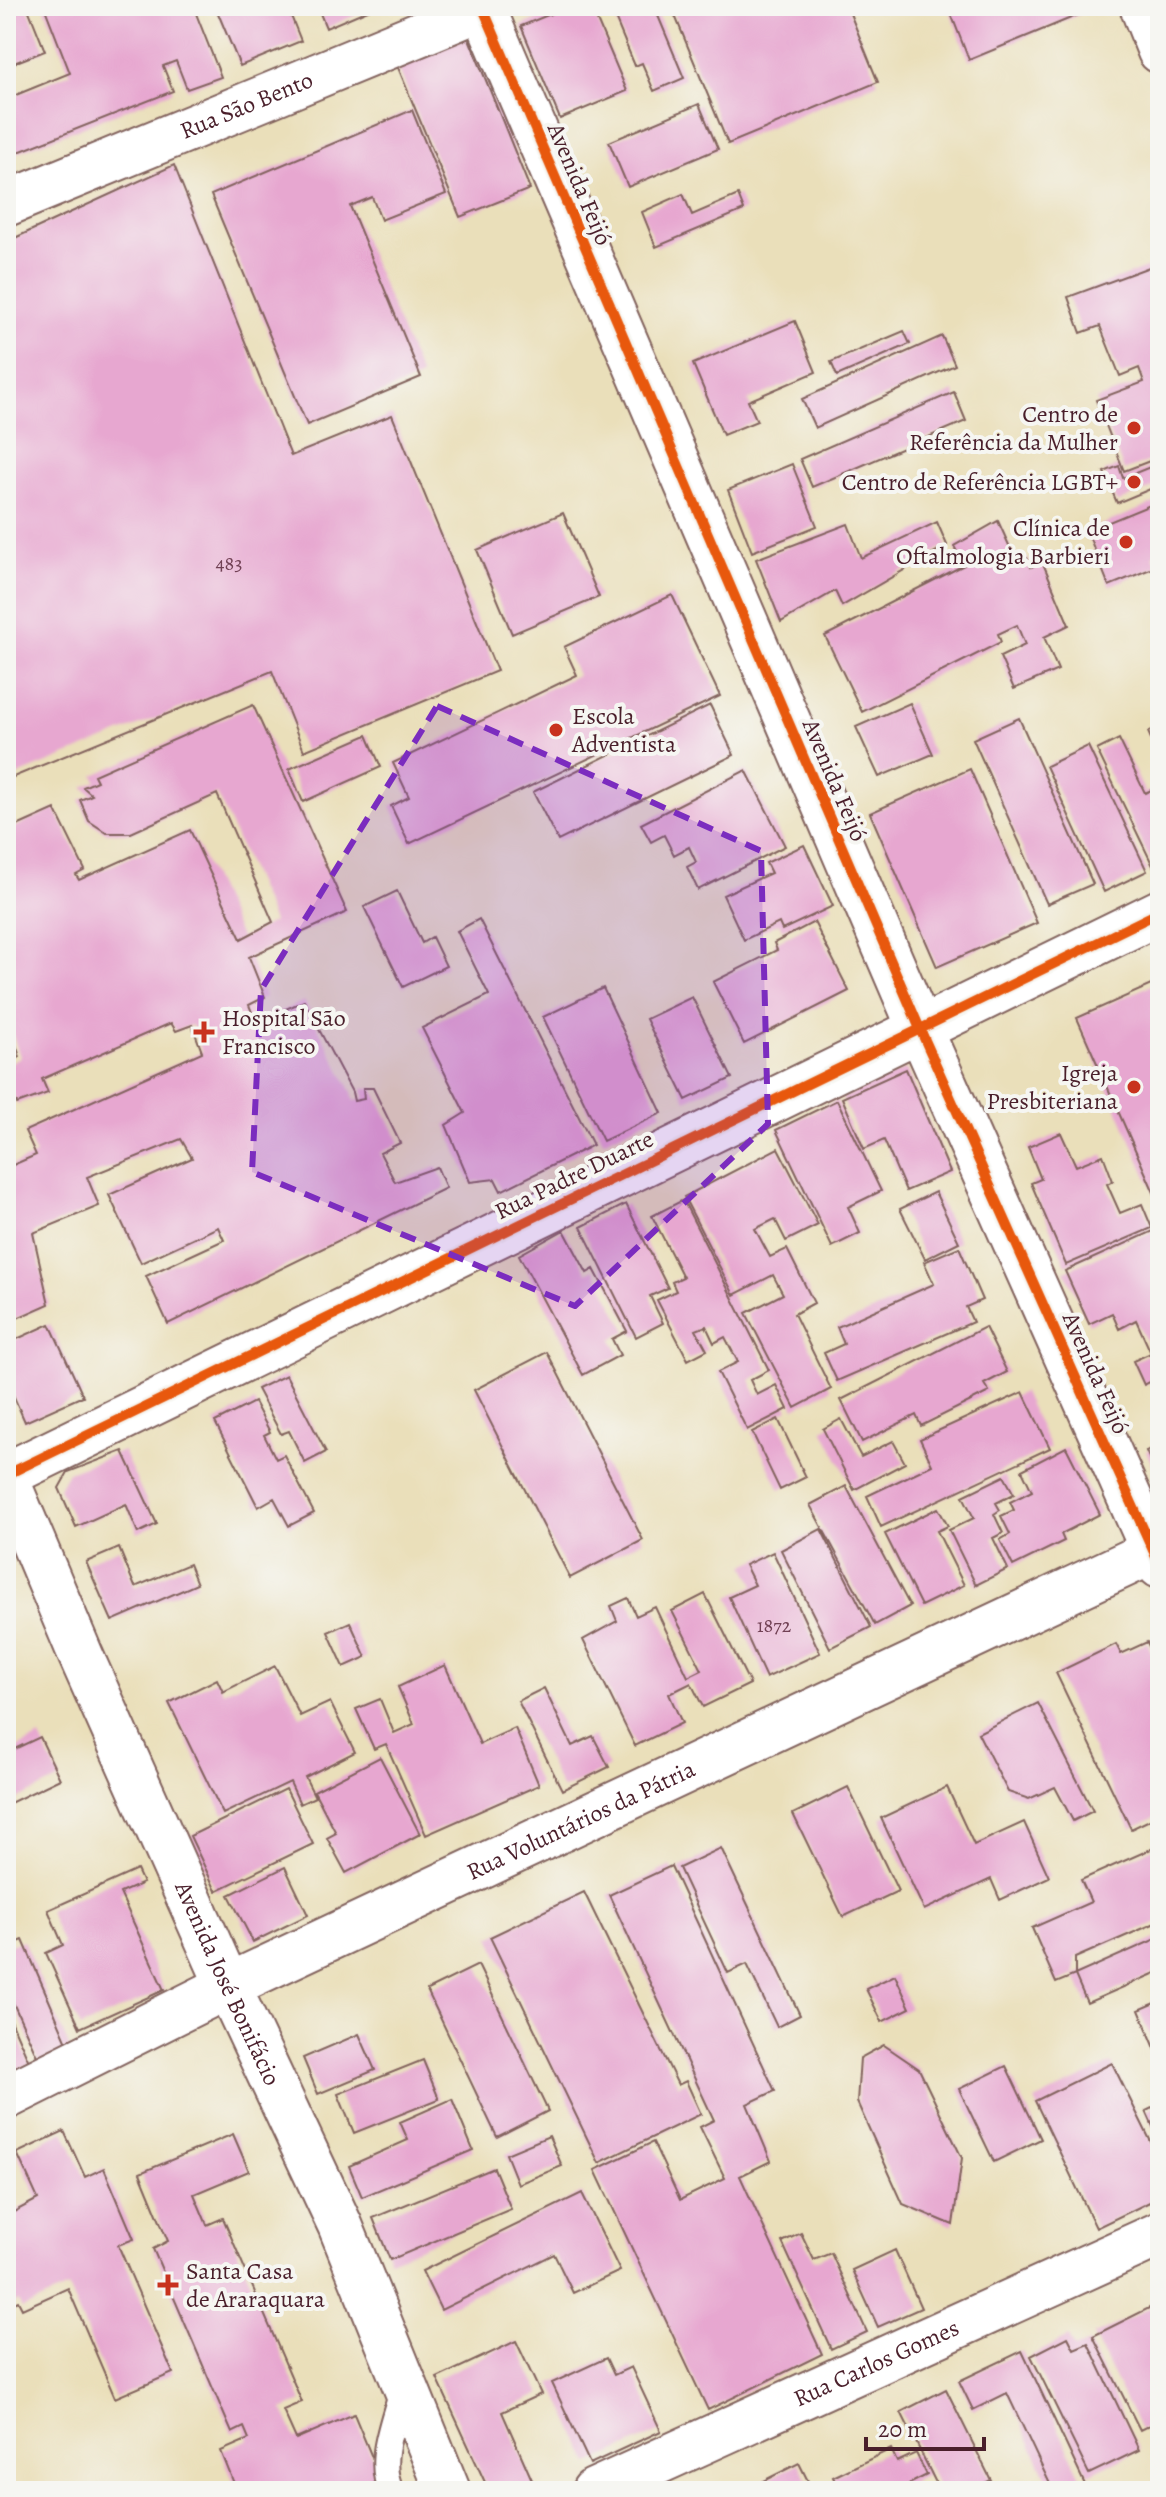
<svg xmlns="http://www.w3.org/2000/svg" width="1166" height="2497" font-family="Alegreya,serif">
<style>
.building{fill:#e7a7d0}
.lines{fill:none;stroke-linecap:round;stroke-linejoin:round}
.service-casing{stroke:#82625d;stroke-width:28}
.minor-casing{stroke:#82625d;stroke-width:48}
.tertiary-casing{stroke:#82625d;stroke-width:48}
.service{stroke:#fff;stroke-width:24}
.minor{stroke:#fff;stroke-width:44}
.tertiary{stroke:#fff;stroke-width:44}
.cycleway-casing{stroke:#f6f6f2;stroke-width:15}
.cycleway{stroke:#e8590c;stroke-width:10}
.marked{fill:#7b2cbf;fill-opacity:0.2;stroke:#7b2cbf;stroke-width:6;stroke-dasharray:16 10;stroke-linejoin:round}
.poi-dot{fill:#c8321e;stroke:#f6f6f2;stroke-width:3}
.labels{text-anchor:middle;stroke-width:8;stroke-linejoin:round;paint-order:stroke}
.number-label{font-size:20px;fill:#714154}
.street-label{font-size:24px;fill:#4a1f2b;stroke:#f6f6f2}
.poi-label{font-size:24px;fill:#4a1f2b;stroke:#f6f6f2;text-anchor:end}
</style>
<rect width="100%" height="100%" fill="#f6f6f2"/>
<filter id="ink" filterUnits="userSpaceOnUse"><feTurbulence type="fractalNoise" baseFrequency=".0125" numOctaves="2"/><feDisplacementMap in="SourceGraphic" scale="16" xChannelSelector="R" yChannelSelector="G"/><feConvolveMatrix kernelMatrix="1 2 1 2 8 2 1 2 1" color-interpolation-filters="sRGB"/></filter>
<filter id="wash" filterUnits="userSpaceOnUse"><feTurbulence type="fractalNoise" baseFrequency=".006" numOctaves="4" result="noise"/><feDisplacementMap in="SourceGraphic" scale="32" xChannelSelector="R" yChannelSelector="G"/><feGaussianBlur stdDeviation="1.8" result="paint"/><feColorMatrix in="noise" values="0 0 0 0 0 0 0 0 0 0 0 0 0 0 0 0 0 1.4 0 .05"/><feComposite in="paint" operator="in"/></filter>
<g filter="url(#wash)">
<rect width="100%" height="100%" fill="#eadfba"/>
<g id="blocks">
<path class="building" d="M6,6H27L45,51L6,66Z
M44,6H193L221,77L187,89L176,61L163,66L173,91L11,155L6,142V99L70,73Z
M215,6H287L301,41L240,66Z
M317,6H377L326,28Z
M570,6H591L627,91L560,119L521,26Z
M610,6H654L684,78L654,91L642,63L635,66Z
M671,6H847L878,82L728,144Z
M948,6H1100L969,60Z
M468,36L530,189L460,217L397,65Z
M699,104L718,149L628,187L609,142Z
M412,110L446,194L381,220L372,197L350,206L421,377L307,425L211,195Z
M174,165L291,456L392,415L497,671L304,751L272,671L6,780V242Z
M683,194L692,215L738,195L744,210L656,247L642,212Z
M1160,263V457L1124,471L1096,400L1144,382L1139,368L1120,376L1100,326L1081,333L1068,297Z
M795,321L816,372L748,401L757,421L723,435L693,364Z
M904,331L910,344L837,376L831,362Z
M942,336L955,365L815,428L802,399Z
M954,392L966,421L812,487L800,459Z
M1160,463V485L1117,503L1104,472L1119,466L1123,478Z
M792,464L817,526L752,552L728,490Z
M1160,501V552L1153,555L1158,566L1109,586L1087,531Z
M563,513L599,597L512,634L477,550Z
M998,521L1017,563L1027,558L1031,567L1042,561L1069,625L1044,637L1058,670L1014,689L1000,657L1025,645L1017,625L998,634L1001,642L862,712L825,636L964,565L954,546Z
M937,522L947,545L842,606L835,591L781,622L756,559L848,524L861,558Z
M672,595L720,696L409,844L391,806L409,797L393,763L577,675L564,647Z
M910,703L933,754L879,777L856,727Z
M253,705L347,912L249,957L265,997L249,1005L256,1022L304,1001L352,1092L354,1101L364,1099L363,1088H373L400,1143L380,1153L395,1182L437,1167L446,1188L168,1324L146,1276L224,1240L218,1227L141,1263L109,1195L192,1158L181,1139L87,1177L99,1206L33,1233L49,1304L6,1323V1168L36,1155L25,1131L202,1052L192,1025L176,1031L171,1023L42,1079L48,1093L17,1104L6,1079V1065L20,1057L9,1024L6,1025V831L55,809L85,870L76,875L79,880L190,830L241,939L273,922L217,794L131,833H107L89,821L80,800L92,795L83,787L97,781L94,775Z
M710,705L734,755L558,841L533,792Z
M1019,718L1093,884L1047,904L973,739Z
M1160,726V759L1148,732Z
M367,735L381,767L303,802L289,769Z
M1119,739L1145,793L1160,786V868L1155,870L1097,750Z
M1088,746L1147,871L1104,892L1046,766Z
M970,769L1037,923L937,967L870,813Z
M746,770L785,846L698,890L687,867L696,862L689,847L674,855L664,835L651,842L641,824Z
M804,845L833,906L782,930L779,923L744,940L723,895L771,873L766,863Z
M397,891L422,943L432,937L446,966L403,987L364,907Z
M479,919L593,1145L501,1191L495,1179L470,1182L446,1125L465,1113L422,1028L489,995L457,931Z
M814,922L849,991L744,1044L713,982L777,950L774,943Z
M1160,981V1206L1077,1018Z
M603,988L662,1113L603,1141L543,1017Z
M692,997L732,1078L686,1100L646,1019Z
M906,1069L950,1172L906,1191L884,1140L864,1149L842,1098Z
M837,1100L881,1191L848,1207L860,1233L832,1247L776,1130Z
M1061,1133L1076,1166L1103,1155L1113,1181L1107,1184L1120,1213L1142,1204L1152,1228L1066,1265L1031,1183L1041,1179L1028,1147Z
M778,1148L818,1225L786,1241L775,1219L755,1229L770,1257L787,1249L814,1303L794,1314L831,1389L795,1408L746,1313L783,1294L773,1275L734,1295L684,1197Z
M935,1192L959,1242L925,1259L900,1209Z
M683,1200L769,1370L750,1380L757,1395L776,1385L788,1409L747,1430L718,1372L738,1362L725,1337L714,1343L706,1326L696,1330L707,1350L688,1360L657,1300L676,1291L672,1282L683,1277L652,1216Z
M626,1204L668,1288L650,1296L663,1323L636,1337L581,1227Z
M1160,1228V1260L1155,1263L1160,1275V1377L1144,1385L1133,1361L1151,1353L1136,1320L1119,1329L1112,1313L1089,1324L1065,1271Z
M564,1230L587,1273L594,1269L627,1331L612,1339L620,1355L583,1375L519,1255Z
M959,1247L982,1300L966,1307L973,1322L837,1381L824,1353L844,1344L837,1327L934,1284L924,1262Z
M50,1324L83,1396L25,1422L6,1379V1344Z
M985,1327L1007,1372L984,1384L989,1392L921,1426L916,1415L862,1442L841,1400Z
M547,1352L643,1540L570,1578L474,1390Z
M286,1375L326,1452L305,1463L289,1431L281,1434L257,1389Z
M1023,1392L1050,1448L881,1527L867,1496L932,1465L920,1439Z
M254,1402L270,1432L264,1435L276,1459L284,1455L314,1513L289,1526L274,1498L258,1507L215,1422Z
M778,1419L806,1477L780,1490L752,1432Z
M841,1419L861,1457L893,1441L905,1463L854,1490L823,1429Z
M1160,1445V1482L1146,1451Z
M1066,1447L1100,1514L1061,1534L1064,1541L1013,1566L1000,1540L1010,1534L1001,1516L1014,1510L1010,1502L1032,1491L1022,1470Z
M123,1451L157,1524L138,1533L126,1504L76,1527L59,1488L68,1472Z
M1004,1476L1014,1494L996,1503L1000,1510L994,1514L1003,1533L993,1538L1008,1569L976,1585L949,1530L974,1518L963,1496Z
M846,1486L910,1606L875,1625L810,1505Z
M938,1508L948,1526L937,1531L964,1585L921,1606L885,1534Z
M821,1529L871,1627L830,1648L781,1550Z
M119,1548L135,1587L189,1564L197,1584L112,1621L86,1562Z
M773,1552L820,1653L766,1678L729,1597L755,1585L745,1565Z
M705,1594L750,1684L703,1707L691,1683L669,1694L682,1723L635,1746L583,1640L617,1621L611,1606L628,1598L636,1616L655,1607L688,1677L702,1670L672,1611Z
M350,1622L366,1657L344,1667L328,1632Z
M1147,1642L1160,1669V1702L1154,1705L1160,1717V1815L1131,1829L1056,1673L1116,1644L1121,1654Z
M445,1665L480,1744L515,1728L539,1785L426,1835L386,1744L374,1749L356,1709L380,1699L394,1733L414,1724L398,1687Z
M275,1666L300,1716L330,1702L355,1752L305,1777L315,1797L300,1804L290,1782L223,1814L169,1703L217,1679L223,1692Z
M544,1688L572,1746L593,1736L609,1767L562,1790L518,1701Z
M1038,1703L1093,1811L1073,1821L1055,1787L1029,1799L1008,1792L978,1733Z
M40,1737L60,1779L6,1805V1753Z
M380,1757L420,1834L346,1873L327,1838L336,1833L314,1791Z
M848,1787L898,1891L843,1917L793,1814Z
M947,1787L974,1845L1024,1822L1049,1877L1000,1900L991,1879L924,1910L881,1818Z
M286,1789L313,1844L216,1891L190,1836Z
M1160,1845V1888L1155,1890L1160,1900V1921L1075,1958V1975L1160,1937V1971L1087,2003L1075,1975L1056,1983L1032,1928L1091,1902L1081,1880Z
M721,1848L800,2015L777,2027L747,1964L728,1973L679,1868Z
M671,1866L775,2091L747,2104L771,2161L740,2176L822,2354L708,2410L595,2170L653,2142L680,2200L725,2178L700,2127L714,2120L609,1895Z
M285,1867L308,1915L253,1942L229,1895Z
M137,1870L143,1883L120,1893L164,1990L80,2028L46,1953L63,1945L48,1910Z
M584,1892L678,2085L686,2081L701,2114L599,2163L490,1937Z
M23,1940L70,2049L40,2063L6,1987V1947Z
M478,1965L548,2111L497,2137L427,1990Z
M895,1975L910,2008L882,2022L866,1989Z
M1160,2001V2060L1139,2010Z
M6,2009L30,2064L6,2074Z
M359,2034L375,2070L318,2094L303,2058Z
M884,2045L919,2069L962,2158L953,2225L903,2204L857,2102L860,2058Z
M423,2060L439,2099L354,2133L338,2094Z
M1112,2063L1160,2160V2197L1096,2228L1035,2101Z
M1006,2066L1041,2139L994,2162L959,2089Z
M452,2099L473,2150L362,2197L349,2166L408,2140L400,2122Z
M1160,2104V2142L1146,2111Z
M64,2131L85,2177L104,2168L134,2239L118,2245L173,2373L115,2398L68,2288L22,2309L18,2301L6,2307V2216L38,2199L17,2153Z
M233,2134L249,2171L194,2194L207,2225L223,2218L302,2402L283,2410L296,2439L354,2414L371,2455L399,2491H237L221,2451L249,2439L244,2427L232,2433L153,2249L168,2241L140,2173Z
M549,2136L562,2166L518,2184L506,2154Z
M494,2168L511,2209L390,2260L373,2218Z
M582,2193L620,2271L573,2293L554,2254L441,2310L422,2271Z
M801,2233L814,2260L831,2253L867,2332L831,2349L782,2242Z
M895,2250L921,2308L878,2327L852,2270Z
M1155,2305L1160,2316V2420L1140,2430L1093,2336Z
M1068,2337L1074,2349L1088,2343L1139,2450L1089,2474L1031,2356Z
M516,2341L541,2394L502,2412L536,2489L531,2491H489L437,2378Z
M1022,2351L1088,2491H1041L1051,2486L1007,2393L973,2410L959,2381Z
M606,2358L614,2375L631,2367L661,2431L590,2464L552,2383Z
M946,2389L991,2480L975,2488L976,2491H940L901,2412Z
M891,2449L897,2462L916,2453L927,2475L909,2484L912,2491H840L833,2477Z
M799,2463L813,2491H763L759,2483Z"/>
</g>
</g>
<g filter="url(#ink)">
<use href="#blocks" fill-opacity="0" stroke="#82625d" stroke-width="2"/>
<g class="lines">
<g class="service-casing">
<path id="service" d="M391,2491C376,2459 394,2422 402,2389"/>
</g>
<g class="minor-casing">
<g id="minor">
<path d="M482,6L920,1029L1160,1566"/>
<path d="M1142,6L1160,51"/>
<path id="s1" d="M6,204L487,6"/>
<path d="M6,1475L1160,912"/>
<path id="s2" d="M6,2097L228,1986L1160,1548"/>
</g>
</g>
<g class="tertiary-casing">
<g id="tertiary">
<path id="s3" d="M6,1478L81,1656L228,1986L340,2225L448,2491"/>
<path id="s4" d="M594,2491L1160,2234"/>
</g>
</g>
<use href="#service" class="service"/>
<use href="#minor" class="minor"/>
<use href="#tertiary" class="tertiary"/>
<g class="cycleway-casing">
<path id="cycleway" d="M482,6L920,1029L1160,1566
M6,1475L1160,912"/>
</g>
<use href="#cycleway" class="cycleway"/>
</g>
</g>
<path class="marked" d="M437,706L761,851L768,1124L575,1306L252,1172L261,990Z"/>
<g class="poi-dot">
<circle cx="1134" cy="428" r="8"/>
<circle cx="1134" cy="482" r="8"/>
<circle cx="1126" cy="542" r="8"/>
<circle cx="556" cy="730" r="8"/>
<path d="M200 1020h8v8h8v8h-8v8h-8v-8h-8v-8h8z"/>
<circle cx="1134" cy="1087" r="8"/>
<path d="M164 2273h8v8h8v8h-8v8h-8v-8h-8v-8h8z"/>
</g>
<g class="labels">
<g class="number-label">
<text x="229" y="570">483</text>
<text x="774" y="1632">1872</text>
</g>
<g class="street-label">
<text dy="8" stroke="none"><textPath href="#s1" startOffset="260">Rua São Bento</textPath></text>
<text transform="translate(580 184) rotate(67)" y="8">Avenida Feijó</text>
<text transform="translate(835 780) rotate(67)" y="8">Avenida Feijó</text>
<text transform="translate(574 1175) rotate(-26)" y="8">Rua Padre Duarte</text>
<text transform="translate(1096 1373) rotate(66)" y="8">Avenida Feijó</text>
<text dy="8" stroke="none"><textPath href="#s2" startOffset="638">Rua Voluntários da Pátria</textPath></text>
<text dy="8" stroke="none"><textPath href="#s3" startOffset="552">Avenida José Bonifácio</textPath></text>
<text dy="8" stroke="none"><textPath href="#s4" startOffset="310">Rua Carlos Gomes</textPath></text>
</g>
<g class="poi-label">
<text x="1118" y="422">Centro de<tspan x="1118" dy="28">Referência da Mulher</tspan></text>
<text x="1118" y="490">Centro de Referência LGBT+</text>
<text x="1110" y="536">Clínica de<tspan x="1110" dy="28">Oftalmologia Barbieri</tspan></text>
<text x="572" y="724" text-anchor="start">Escola<tspan x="572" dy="28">Adventista</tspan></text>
<text x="222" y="1026" text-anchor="start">Hospital São<tspan x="222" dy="28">Francisco</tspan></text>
<text x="1118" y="1081">Igreja<tspan x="1118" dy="28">Presbiteriana</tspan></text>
<text x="186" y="2279" text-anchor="start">Santa Casa<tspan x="186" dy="28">de Araraquara</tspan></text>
</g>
</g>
<rect width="1166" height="2497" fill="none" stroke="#f6f6f2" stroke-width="32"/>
<path d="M866 2437v12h118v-12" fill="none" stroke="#4a1f2b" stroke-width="4"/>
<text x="878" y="2437" font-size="24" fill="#4a1f2b" stroke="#f6f6f2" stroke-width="6" paint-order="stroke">20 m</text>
</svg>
